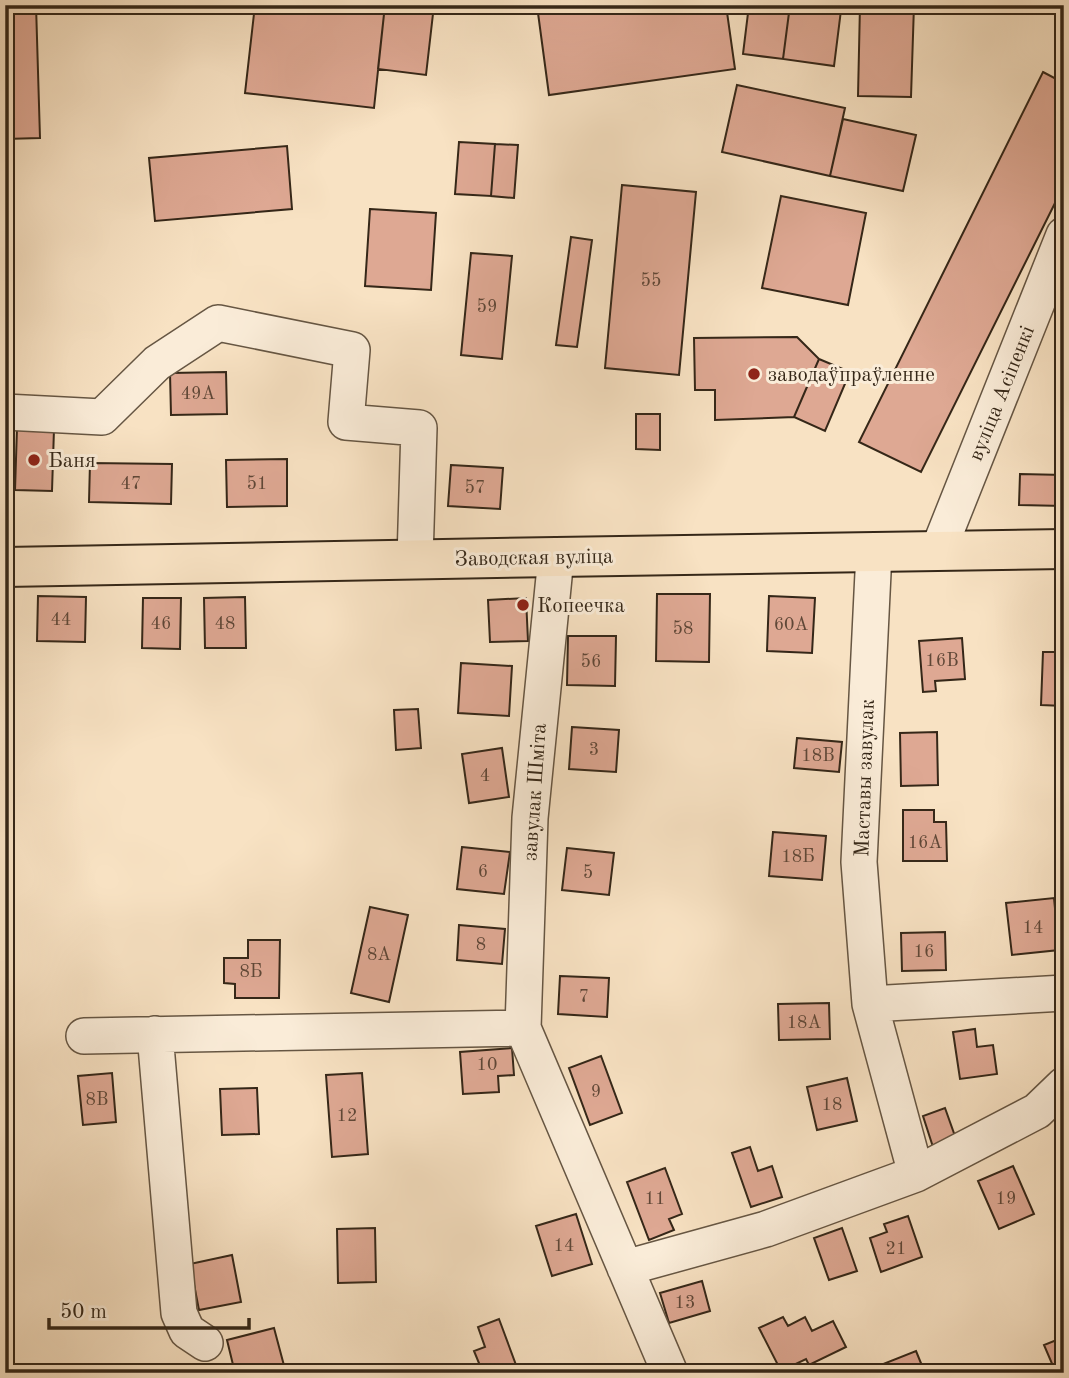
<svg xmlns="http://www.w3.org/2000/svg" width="1069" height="1378" font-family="'Old Standard TT',serif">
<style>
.building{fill:#dea893;stroke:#352718;stroke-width:2}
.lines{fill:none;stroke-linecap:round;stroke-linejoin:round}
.minor-casing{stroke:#665643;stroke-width:38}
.major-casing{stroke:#352718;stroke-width:42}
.minor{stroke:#faecd8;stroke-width:35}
.major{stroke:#f8e2c3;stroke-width:38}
.poi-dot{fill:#8f2418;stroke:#faecd8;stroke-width:2.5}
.labels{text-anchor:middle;stroke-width:6;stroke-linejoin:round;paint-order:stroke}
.number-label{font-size:18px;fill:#5f4737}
.poi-label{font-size:21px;fill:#352718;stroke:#faecd8;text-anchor:start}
.street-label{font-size:21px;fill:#352718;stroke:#faecd8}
</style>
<rect width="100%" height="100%" fill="#f8e2c3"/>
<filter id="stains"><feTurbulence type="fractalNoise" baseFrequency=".00286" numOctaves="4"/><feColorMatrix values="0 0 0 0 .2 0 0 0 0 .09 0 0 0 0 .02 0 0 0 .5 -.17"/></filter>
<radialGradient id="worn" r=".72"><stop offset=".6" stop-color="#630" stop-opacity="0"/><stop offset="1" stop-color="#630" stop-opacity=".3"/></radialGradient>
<path class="building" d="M5,5H36L40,138L5,139Z
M255,5H385L374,108L245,93Z
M385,5H434L426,75L378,69Z
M590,5H726L735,69L549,95L538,13Z
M749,5H790L783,59L743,54Z
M790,5H808L841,10L834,66L783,59Z
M860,5H914L911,97L858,96Z
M1043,72L1064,83V185L921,472L859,442Z
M737,85L845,108L830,176L722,152Z
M843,119L916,135L903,191L830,176Z
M459,142L495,144L491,196L455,194Z
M495,144L518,145L514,198L491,196Z
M287,146L292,209L155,221L149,158Z
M622,185L696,192L679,375L605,368Z
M781,196L866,213L848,305L762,288Z
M370,209L436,213L431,290L365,286Z
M571,237L592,240L577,347L556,345Z
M471,253L512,256L502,359L461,355Z
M797,337L819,359L794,417L715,420V390H695L694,338Z
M819,359L850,372L825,431L794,417Z
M226,372L227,414L171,415L170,373Z
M636,414H660V450L636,449Z
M17,428L54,429L52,491L15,490Z
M287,459V506L227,507L226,460Z
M90,463L172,464L171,504L89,502Z
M451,465L503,468L500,509L448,506Z
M1020,474L1064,475V506L1019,505Z
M657,594H710L709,662L656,661Z
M38,596L86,597L85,642L37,641Z
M769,596L815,598L812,653L767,651Z
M245,597L246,648H205L204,598Z
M143,598H181L180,649L142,648Z
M526,598L528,641L490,642L488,600Z
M568,636H616L615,686L567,685Z
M962,638L965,679L935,681L936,691L923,692L919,641Z
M1043,652H1064V706L1041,705Z
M461,663L512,666L509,716L458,713Z
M418,709L421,748L396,750L394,710Z
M572,727L619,730L616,772L569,769Z
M937,732L938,785L901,786L900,733Z
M797,738L842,742L839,772L794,768Z
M502,748L509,797L469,803L462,754Z
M903,810H934V822H946L947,861H903Z
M773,832L826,836L822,880L769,876Z
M462,847L510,852L504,894L457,889Z
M567,848L614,853L609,895L562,890Z
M1054,898L1059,950L1012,955L1006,903Z
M370,907L408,915L389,1002L351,993Z
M459,925L505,929L502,964L457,960Z
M945,932L946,970L902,971L901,933Z
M248,940H280L279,998H235V984L224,983V958H248Z
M560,976L609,978L607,1017L558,1014Z
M829,1003L830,1039L779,1040L778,1004Z
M975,1029L977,1047L993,1045L997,1074L960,1079L953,1032Z
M512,1048L514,1075L498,1076L499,1092L463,1094L460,1052Z
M601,1056L622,1113L590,1125L569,1068Z
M112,1073L116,1122L83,1125L78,1076Z
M362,1073L368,1154L332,1157L326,1075Z
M847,1078L857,1121L817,1130L807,1087Z
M257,1088L259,1134L222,1135L220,1089Z
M945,1108L956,1139L933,1147L923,1116Z
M750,1147L758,1171L772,1166L782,1197L751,1207L732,1153Z
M1013,1166L1034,1214L999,1229L978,1181Z
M665,1168L682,1214L669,1219L674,1230L649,1240L627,1182Z
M576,1214L592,1264L552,1276L536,1226Z
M908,1216L922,1257L881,1272L870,1238L887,1232L884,1224Z
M375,1228L376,1282L338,1283L337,1229Z
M842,1228L857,1271L829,1280L814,1238Z
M232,1255L241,1302L199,1310L190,1264Z
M702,1281L710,1311L669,1323L660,1293Z
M783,1317L788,1326L805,1317L812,1331L833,1321L846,1347L809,1365L806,1359L781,1371L759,1328Z
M499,1319L519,1373H483L474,1351L485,1347L478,1327Z
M274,1328L286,1373H235L227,1340Z
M1064,1337V1373H1056L1044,1345Z
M916,1351L925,1373H875L873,1368Z"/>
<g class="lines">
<g class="minor-casing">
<path id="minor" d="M5,412L102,417L157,363L218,323L352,350L346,422L419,428L415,559
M938,551L1064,235
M874,552L859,862L870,1004L916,1174
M556,557L530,818L523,1028L670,1373
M870,1004L1064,993
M155,1034L179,1313L187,1331L205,1343
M84,1036L523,1028
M625,1268L766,1229L916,1174L1037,1111L1064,1085"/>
</g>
<g class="major-casing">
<path id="major" d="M5,567L556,557L1064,549"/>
</g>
<use href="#minor" class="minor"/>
<use href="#major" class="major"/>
</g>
<g class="poi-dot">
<circle cx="754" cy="374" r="7"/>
<circle cx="34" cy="460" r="7"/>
<circle cx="523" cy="605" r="7"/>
</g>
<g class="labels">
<g class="number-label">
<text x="651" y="286">55</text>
<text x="487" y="312">59</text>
<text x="198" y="399">49А</text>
<text x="131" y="489">47</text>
<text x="257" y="489">51</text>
<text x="475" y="493">57</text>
<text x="61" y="625">44</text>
<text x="161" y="629">46</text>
<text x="225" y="629">48</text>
<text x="791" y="630">60А</text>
<text x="683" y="634">58</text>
<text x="942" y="666">16В</text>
<text x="591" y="667">56</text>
<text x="594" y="755">3</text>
<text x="818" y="761">18В</text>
<text x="485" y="781">4</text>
<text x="925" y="848">16А</text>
<text x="798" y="862">18Б</text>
<text x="483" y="877">6</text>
<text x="588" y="878">5</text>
<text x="1033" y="933">14</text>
<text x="481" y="950">8</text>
<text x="924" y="957">16</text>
<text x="379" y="960">8А</text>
<text x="251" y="977">8Б</text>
<text x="584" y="1002">7</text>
<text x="804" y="1028">18А</text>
<text x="487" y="1070">10</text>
<text x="596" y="1097">9</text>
<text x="97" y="1105">8В</text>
<text x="832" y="1110">18</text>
<text x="347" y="1121">12</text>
<text x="655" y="1204">11</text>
<text x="1006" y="1204">19</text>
<text x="564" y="1251">14</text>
<text x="896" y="1254">21</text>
<text x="685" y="1308">13</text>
</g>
<g class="poi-label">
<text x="768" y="381">заводаўпраўленне</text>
<text x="48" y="467">Баня</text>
<text x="537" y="612">Копеечка</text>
</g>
<g class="street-label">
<text transform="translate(1001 393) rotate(-68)" y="7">вуліца Асіпенкі</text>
<text transform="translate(534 557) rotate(-1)" y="7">Заводская вуліца</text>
<text transform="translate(864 778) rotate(-88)" y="7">Маставы завулак</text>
<text transform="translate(534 792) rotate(-86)" y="7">завулак Шміта</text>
</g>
</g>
<rect width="1069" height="1378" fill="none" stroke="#f8e2c3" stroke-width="28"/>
<rect x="7" y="7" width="1055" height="1364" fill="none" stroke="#352718" stroke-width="3.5"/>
<rect x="14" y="14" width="1041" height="1350" fill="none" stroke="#352718" stroke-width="2"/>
<path d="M49 1318v10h200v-10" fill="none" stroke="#352718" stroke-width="3.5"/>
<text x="60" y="1318" font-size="21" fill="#352718" stroke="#faecd8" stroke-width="5" paint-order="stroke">50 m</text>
<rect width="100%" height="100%" filter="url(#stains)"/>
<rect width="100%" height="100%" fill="url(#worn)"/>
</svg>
